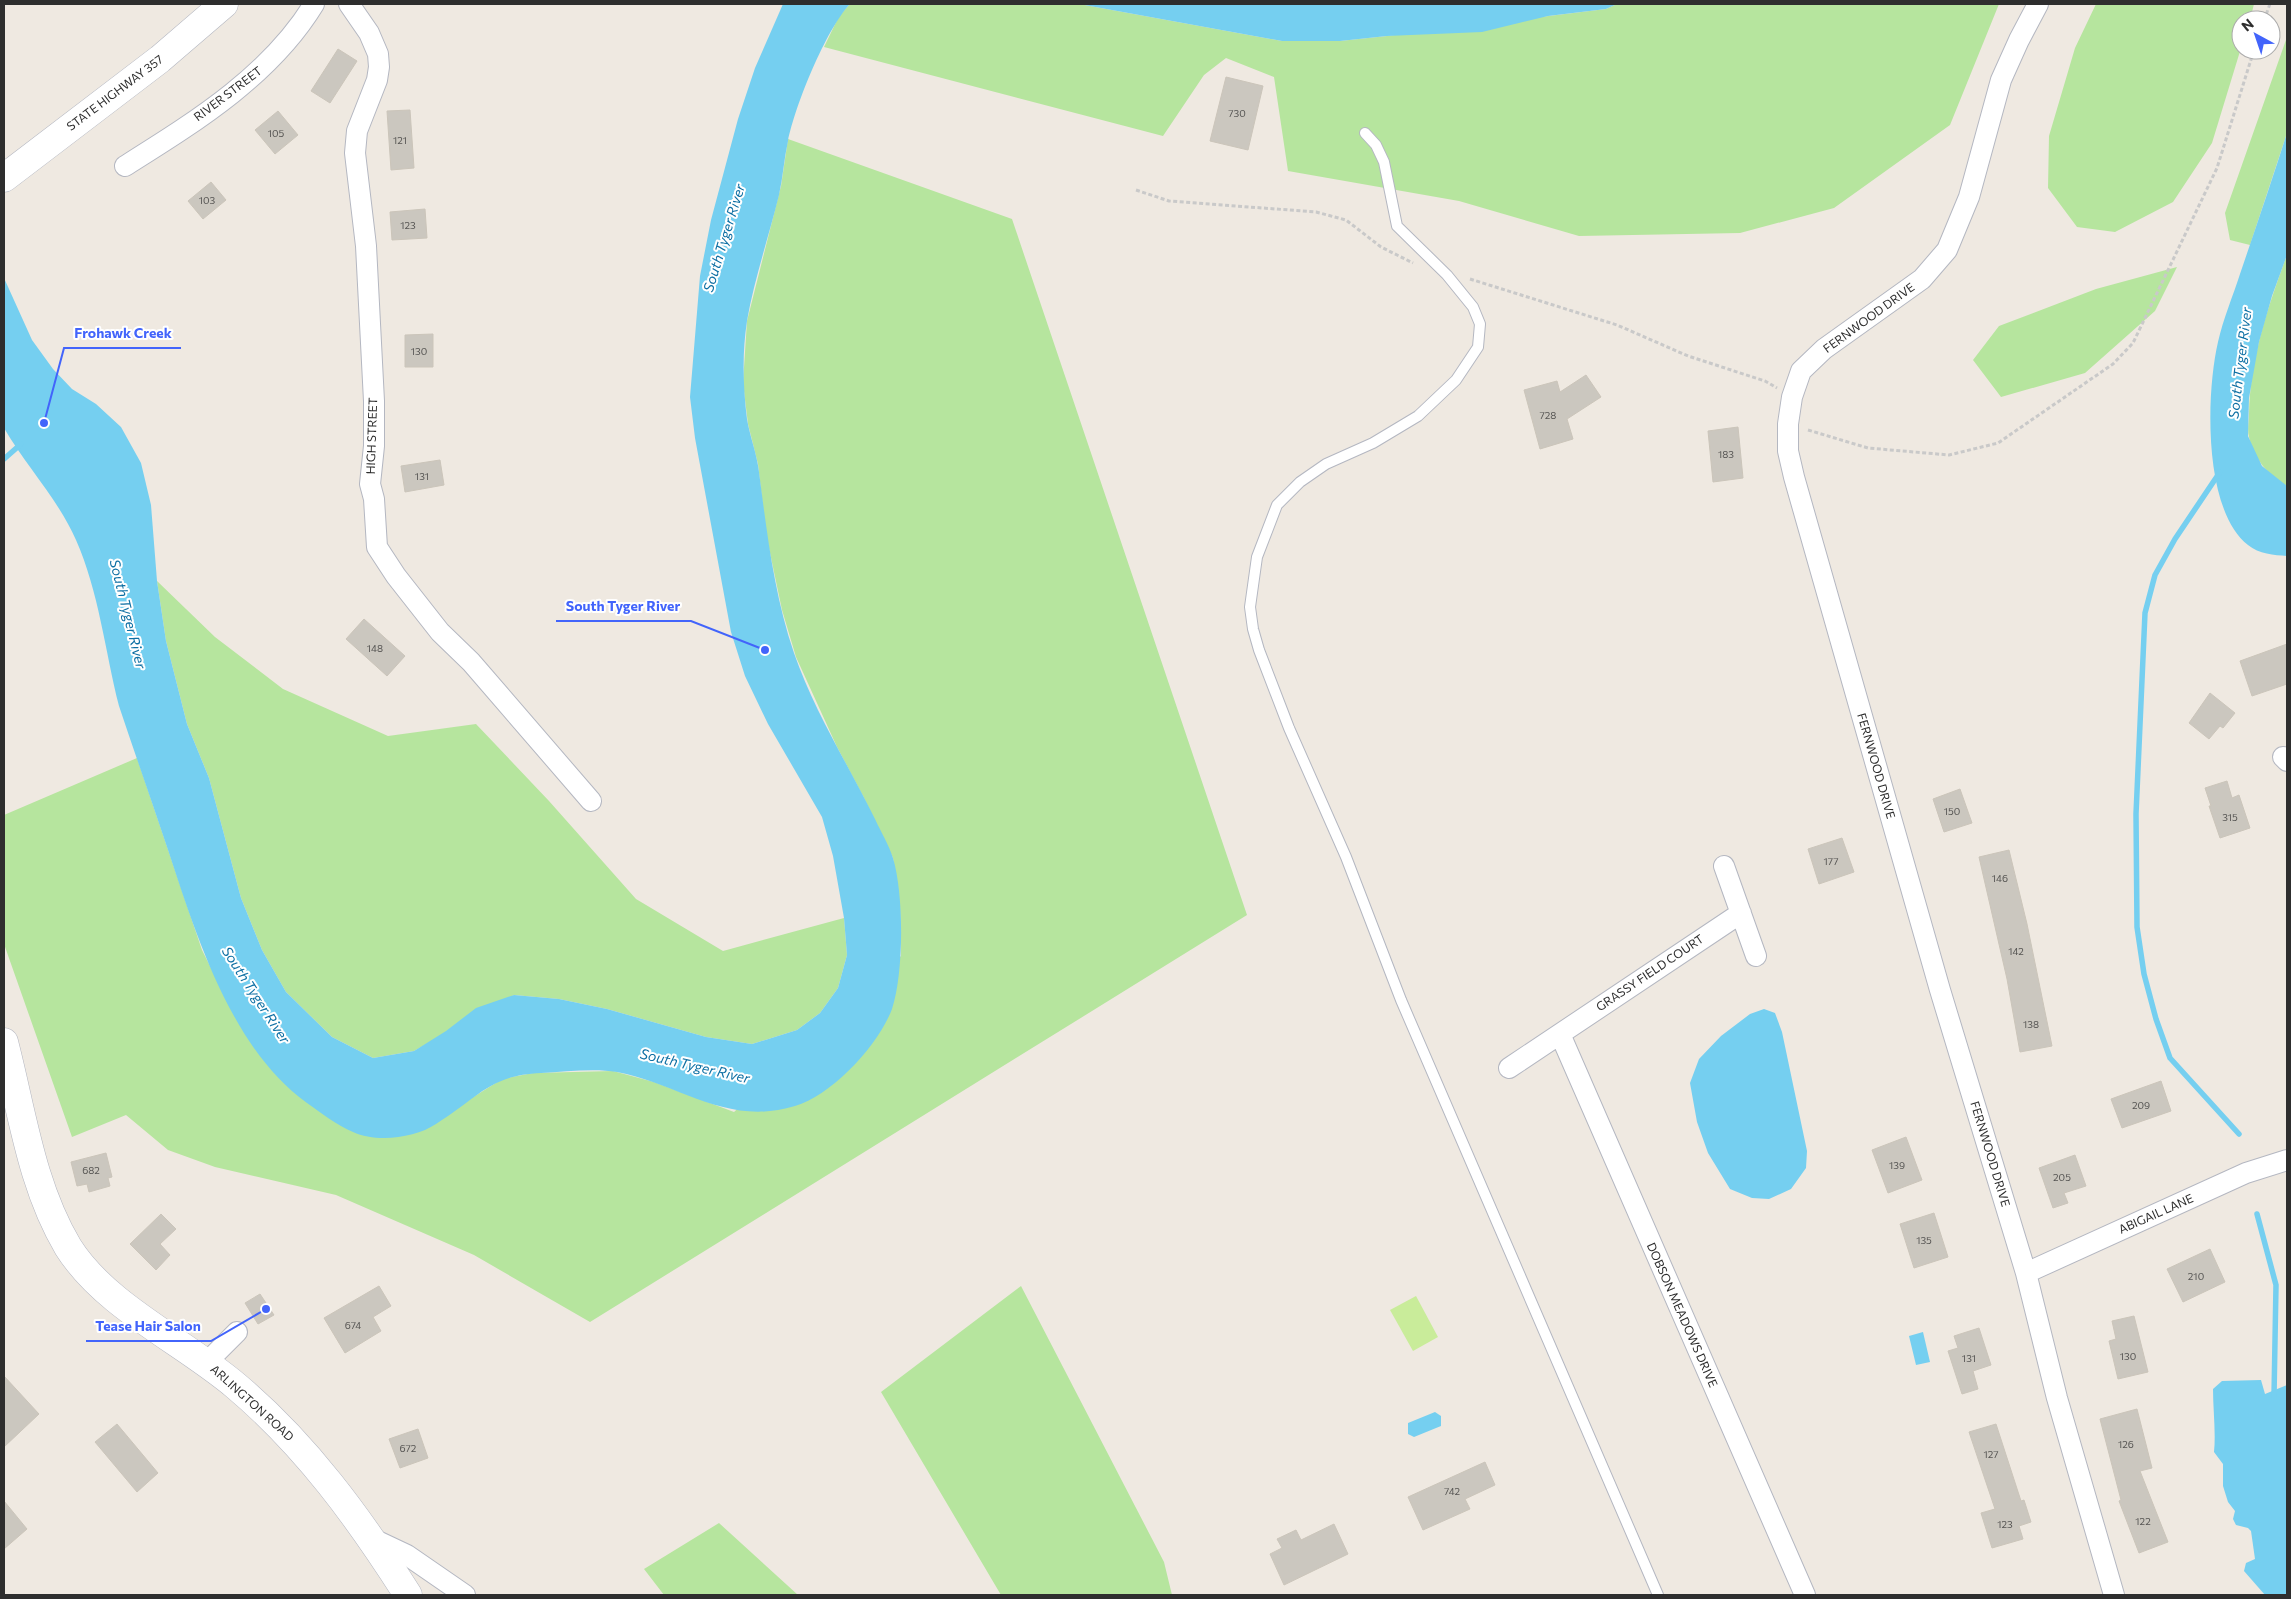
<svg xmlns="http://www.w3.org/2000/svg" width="2291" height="1599" font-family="Commissioner,sans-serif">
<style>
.green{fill:#b6e59e}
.pitch{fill:#c9ec9a}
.water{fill:#75cff0}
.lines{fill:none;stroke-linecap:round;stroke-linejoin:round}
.stream{stroke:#75cff0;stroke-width:5.5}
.building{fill:#cbc7bf;stroke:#cbc5ba}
.service-casing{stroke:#b4b7c1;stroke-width:12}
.minor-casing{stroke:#b4b7c1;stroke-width:22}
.secondary-casing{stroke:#b4b7c1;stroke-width:29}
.path{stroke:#c9c9c9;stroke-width:3;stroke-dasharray:4 2.5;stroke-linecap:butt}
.service{stroke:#fff;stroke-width:10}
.minor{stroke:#fff;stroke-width:20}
.secondary{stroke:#fff;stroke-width:28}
.labels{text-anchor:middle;stroke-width:4;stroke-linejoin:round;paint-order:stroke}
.number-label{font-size:10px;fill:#555452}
.street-label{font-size:12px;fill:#2e2e2e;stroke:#fff}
.water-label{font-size:14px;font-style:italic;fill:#0d6fa3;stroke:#fff}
.leader{fill:none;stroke:#4264fb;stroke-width:2}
.callout-dot{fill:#4264fb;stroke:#fff;stroke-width:2}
.callout-label{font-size:14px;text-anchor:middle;font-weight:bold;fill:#4264fb;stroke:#fff;stroke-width:4;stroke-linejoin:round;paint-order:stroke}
</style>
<rect width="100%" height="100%" fill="#efe9e1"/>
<path class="green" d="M850,4H1079L1282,41H1340L1387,36L1606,9L1617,4H1999L1950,125L1834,208L1740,233L1579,236L1459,201L1288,171L1274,77L1226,58L1204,75L1163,136L824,47L839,16Z
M2096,4H2254L2250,20H2241V48L2212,143L2173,202L2115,232L2077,227L2048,188L2049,136L2075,48Z
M2287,37V133L2250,245L2230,240L2225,213Z
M788,139L1012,219L1247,915L590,1322L474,1255L336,1195L215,1167L168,1150L126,1115L72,1137L4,944V815L137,758L202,950L236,1018L467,1101L502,1079L533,1073L613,1071L654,1082L734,1112L901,956L900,906L893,858L863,796L837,747L796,657L782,610L766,534L758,464L748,424L743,383L747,321L781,186Z
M2287,255V486C2269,477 2253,457 2249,437C2247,430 2249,421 2249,414C2250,359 2268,306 2287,255Z
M2177,267L2155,311L2085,373L2001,397L1973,360L1999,326L2096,289Z
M157,581L215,637L283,689L388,736L476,724L549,801L636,899L723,951L844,918L847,955L838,988L820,1013L797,1030L752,1044L706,1037L607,1009L559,999L514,995L414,1051L373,1058L332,1037L286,992L262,950L241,898L209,778L187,724L166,641Z
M1021,1286L1164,1562L1172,1595H1001L881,1392Z
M719,1523L798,1595H664L644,1569Z"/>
<path class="pitch" d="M1416,1296L1438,1337L1413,1351L1390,1310Z"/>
<path class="water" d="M783,4H850C826,29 795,106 788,141C784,159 783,177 779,195C769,236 754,280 747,321C742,353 743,387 747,419C750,437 757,454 759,472C767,533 774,594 794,653C814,711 848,764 875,819C881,832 889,845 893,858C904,895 904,973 892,1009C878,1046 832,1095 795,1106C727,1127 680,1084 617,1072C593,1068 565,1072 541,1073C489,1075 477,1099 436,1124C415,1138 377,1143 353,1132C337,1125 321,1113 307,1103C231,1049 196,934 168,850C152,802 135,754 119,706C105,651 99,592 76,540C58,499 26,466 4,428V278L32,340L53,369L72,389L96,404L121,427L141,463L151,505L157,581L166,641L187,724L209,778L241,898L262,950L286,992L332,1037L373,1058L414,1051L446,1031L476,1008L514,995L559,999L607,1009L706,1037L752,1044L797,1030L820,1013L838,988L847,955L844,918L833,856L822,817L768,724L745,676L731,632L695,438L690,397L700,276L711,220L738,119L755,68Z
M1079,4H1617L1606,9L1548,16L1482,32L1387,36L1340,41H1282Z
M2287,133V255L2272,296L2259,342L2249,398L2248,436L2262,466L2287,486V556C2274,555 2259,554 2248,545C2203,510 2206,393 2218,342C2223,319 2233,296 2240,274C2256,227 2272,180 2287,133Z
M1764,1009L1775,1013L1782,1032L1807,1151L1806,1168L1791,1189L1769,1199L1752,1198L1730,1189L1708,1153L1697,1122L1690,1083L1699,1059L1721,1036L1750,1014Z
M1923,1332L1930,1362L1916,1365L1909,1336Z
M2261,1380L2265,1394L2287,1385V1595H2265L2244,1571L2246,1563L2255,1559L2251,1531L2248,1528L2236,1525L2233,1519L2235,1511L2228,1502L2223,1486V1464L2214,1452C2216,1433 2213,1409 2213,1389L2222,1381Z
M1435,1412L1441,1416V1426L1414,1437L1408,1434V1423Z"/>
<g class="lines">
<path class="stream" d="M4,459L21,444
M2220,472L2175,539L2155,575L2145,613L2136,814L2137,927L2144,974L2156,1019L2170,1058L2239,1134
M2257,1214L2276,1285L2274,1396"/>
</g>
<path class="building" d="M338,49L357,61L330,103L311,91Z
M1226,77L1263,86L1248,150L1210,141Z
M410,110L414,168L391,170L387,111Z
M278,111L298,135L275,154L255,130Z
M211,182L226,200L203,219L188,201Z
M425,209L427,238L392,240L390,212Z
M433,334V367H405V335Z
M1586,375L1601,397L1567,419L1573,439L1540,449L1524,390L1557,381L1560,392Z
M1738,427L1743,478L1713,482L1708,431Z
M440,460L444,485L405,492L401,466Z
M364,619L405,656L387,676L346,639Z
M2287,644V684L2252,696L2240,661Z
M2210,693L2235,713L2223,728L2220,726L2209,739L2189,723Z
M2227,781L2232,798L2239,795L2250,828L2220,838L2209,806H2211L2205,788Z
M1960,789L1972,823L1944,832L1933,799Z
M1842,838L1854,872L1819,884L1808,849Z
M2009,850L2027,924L2052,1046L2020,1052L2007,979L1979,857Z
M2161,1081L2171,1111L2122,1128L2111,1099Z
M1906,1137L1922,1180L1888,1193L1872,1150Z
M106,1153L112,1177L108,1178L110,1186L89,1192L87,1184L77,1186L71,1162Z
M2075,1155L2086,1186L2064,1193L2068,1203L2053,1208L2039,1168Z
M1934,1213L1948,1257L1914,1268L1900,1224Z
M161,1214L176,1229L160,1244L170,1255L156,1270L130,1244Z
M2210,1249L2225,1282L2183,1302L2167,1269Z
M379,1286L391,1306L373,1317L381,1331L345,1353L324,1318Z
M260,1294L274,1315L258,1324L245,1303Z
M2134,1316L2148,1372L2118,1379L2109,1341L2116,1339L2112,1321Z
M1979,1328L1991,1365L1973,1371L1978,1389L1962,1394L1948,1351L1958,1348L1954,1336Z
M4,1376L39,1414L4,1447Z
M2137,1409L2152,1468L2140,1471L2168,1542L2139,1553L2119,1501L2121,1500L2100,1419Z
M117,1424L158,1473L137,1492L95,1442Z
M1996,1424L2021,1501L2024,1500L2031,1522L2019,1526L2023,1539L1992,1548L1981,1513L1995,1509L1969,1432Z
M418,1429L428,1458L400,1468L389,1439Z
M1485,1462L1495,1485L1465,1499L1470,1509L1423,1530L1408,1497Z
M4,1501L27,1529L4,1549Z
M1334,1524L1348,1554L1284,1585L1270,1554L1282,1548L1277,1539L1296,1530L1301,1540Z"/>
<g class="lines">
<g class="service-casing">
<path id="service" d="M1365,133L1376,145L1384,162L1397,226L1447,275L1473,307L1480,324L1478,347L1456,380L1418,416L1373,443L1326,464L1300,482L1277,505L1257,557L1250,607L1253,629L1259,650L1289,728L1346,857L1401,1000L1658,1595"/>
</g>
<g class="minor-casing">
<path id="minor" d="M349,4L369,33L378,54L379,67L377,80L357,131L355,153L366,246L374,401V446L370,484L374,499L377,547L396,576L440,632L471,662L591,801
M2038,4L2019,40L2001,80L1969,197L1947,250L1922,279L1824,349L1801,371L1792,397L1788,424V451L1794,477L1940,990L2026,1273L2057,1398L2114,1595
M125,166C195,122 270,76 314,4
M2283,757L2287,761
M1724,866L1756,956
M1560,1034L1805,1595
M1509,1068L1741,913
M2026,1273L2246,1173L2287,1160
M206,1363L237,1332
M371,1538L407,1555L465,1595"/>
</g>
<g class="secondary-casing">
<path id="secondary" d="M4,178L160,59L224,4
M4,1042C22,1111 31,1185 68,1247C105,1306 183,1341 236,1386C306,1445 359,1518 408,1595"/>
</g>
<path class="path" d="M2264,20L2270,4
M1136,190L1169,201L1316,212L1346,220L1381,247L1413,263
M1470,279L1617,325L1688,356L1765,381L1777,388
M1808,430L1868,448L1949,455L1998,443L2113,364L2133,343L2217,168L2254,50"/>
<use href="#service" class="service"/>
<use href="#minor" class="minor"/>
<use href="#secondary" class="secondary"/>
</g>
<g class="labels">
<g class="number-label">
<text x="1237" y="117">730</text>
<text x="276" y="137">105</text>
<text x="400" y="144">121</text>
<text x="207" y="204">103</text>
<text x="408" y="229">123</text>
<text x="419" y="355">130</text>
<text x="1548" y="419">728</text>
<text x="1726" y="458">183</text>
<text x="422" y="480">131</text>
<text x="375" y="652">148</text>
<text x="1952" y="815">150</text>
<text x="2230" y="821">315</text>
<text x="1831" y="865">177</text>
<text x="2000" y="882">146</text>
<text x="2016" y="955">142</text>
<text x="2031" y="1028">138</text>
<text x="2141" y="1109">209</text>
<text x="1897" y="1169">139</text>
<text x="91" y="1174">682</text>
<text x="2062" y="1181">205</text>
<text x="1924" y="1244">135</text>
<text x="2196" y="1280">210</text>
<text x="353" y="1329">674</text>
<text x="2128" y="1360">130</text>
<text x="1969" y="1362">131</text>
<text x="2126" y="1448">126</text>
<text x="408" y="1452">672</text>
<text x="1991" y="1458">127</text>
<text x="1452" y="1495">742</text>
<text x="2143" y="1525">122</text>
<text x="2005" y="1528">123</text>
</g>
<g class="street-label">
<text transform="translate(115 93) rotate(-37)" y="4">STATE HIGHWAY 357</text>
<text transform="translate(228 94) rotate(-37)" y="4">RIVER STREET</text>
<text transform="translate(1869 318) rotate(-36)" y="4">FERNWOOD DRIVE</text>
<text transform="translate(372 436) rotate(-88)" y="4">HIGH STREET</text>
<text transform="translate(1876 766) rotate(74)" y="4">FERNWOOD DRIVE</text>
<text transform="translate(1650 973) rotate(-34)" y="4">GRASSY FIELD COURT</text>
<text transform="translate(1990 1154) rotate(73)" y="4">FERNWOOD DRIVE</text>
<text transform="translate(2156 1214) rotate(-24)" y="4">ABIGAIL LANE</text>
<text transform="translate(1682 1315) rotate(66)" y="4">DOBSON MEADOWS DRIVE</text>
<text transform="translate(252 1403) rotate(42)" y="4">ARLINGTON ROAD</text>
</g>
<g class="water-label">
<text transform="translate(724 238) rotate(-73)" y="5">South Tyger River</text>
<text transform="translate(2240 363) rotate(-83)" y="5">South Tyger River</text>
<text transform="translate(128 614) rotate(76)" y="5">South Tyger River</text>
<text transform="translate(256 995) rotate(57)" y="5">South Tyger River</text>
<text transform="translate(695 1066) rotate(13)" y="5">South Tyger River</text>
</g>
</g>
<path class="leader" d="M44 423L64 348H181M765 650L691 621H556M266 1309L211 1341H86"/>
<g class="callout-dot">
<circle cx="44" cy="423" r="5"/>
<circle cx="765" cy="650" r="5"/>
<circle cx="266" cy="1309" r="5"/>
</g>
<g class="callout-label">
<text x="123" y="338">Frohawk Creek</text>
<text x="623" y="611">South Tyger River</text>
<text x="148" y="1331">Tease Hair Salon</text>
</g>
<rect width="2291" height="1599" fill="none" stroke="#2e2e2e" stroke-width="10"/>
<g transform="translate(2256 35) rotate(320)"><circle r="24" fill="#ffffff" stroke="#ababab"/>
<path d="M0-4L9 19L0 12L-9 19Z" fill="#4264fb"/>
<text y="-8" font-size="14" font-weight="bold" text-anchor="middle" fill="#2e2e2e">N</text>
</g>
</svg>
